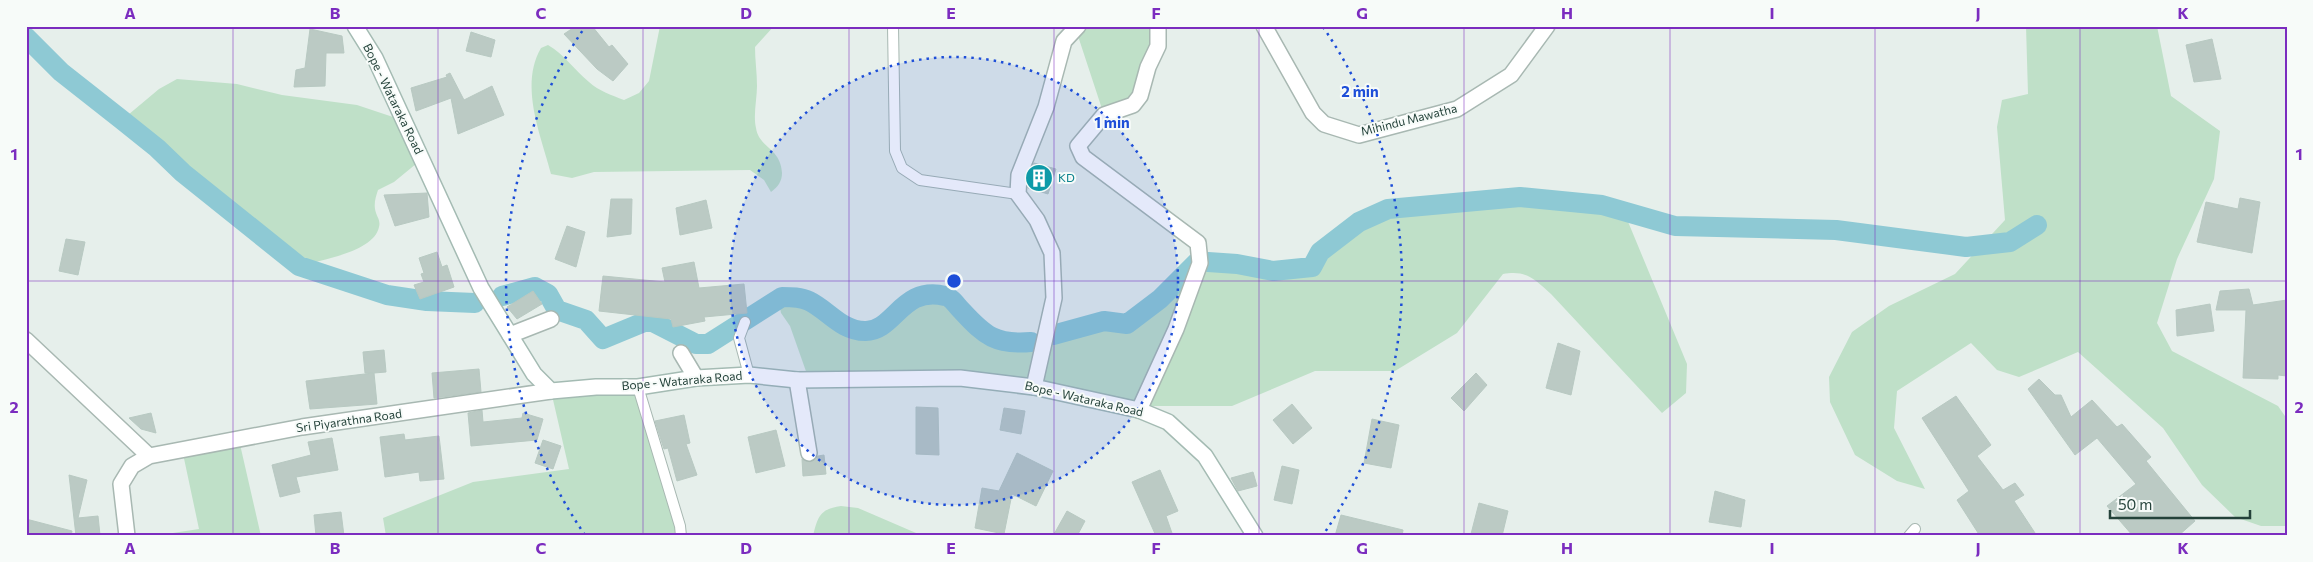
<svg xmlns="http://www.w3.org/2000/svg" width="2313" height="562" font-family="Commissioner,sans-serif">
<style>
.green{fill:#bfe0c8}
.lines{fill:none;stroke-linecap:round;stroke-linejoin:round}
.canal{stroke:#8ec9d4;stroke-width:20}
.building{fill:#bbcac4;stroke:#b8c9c2}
.lane-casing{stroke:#a8b8b2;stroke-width:12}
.street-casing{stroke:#a8b8b2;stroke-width:18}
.secondary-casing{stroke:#a4bbb3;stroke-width:18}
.lane{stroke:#fff;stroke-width:10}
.street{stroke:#fff;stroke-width:15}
.secondary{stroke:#fff;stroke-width:15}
.grid{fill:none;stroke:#7b2cbf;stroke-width:1;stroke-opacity:0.55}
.ring{fill:none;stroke:#1d4ed8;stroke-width:2.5;stroke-dasharray:2.5 5}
.labels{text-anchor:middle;stroke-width:4;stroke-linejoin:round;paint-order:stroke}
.street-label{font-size:12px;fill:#24423a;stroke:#f7fbf9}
.culture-label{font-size:12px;fill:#0d838f;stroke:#f7fbf9;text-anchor:start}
.centre{fill:#1d4ed8;stroke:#f7fbf9;stroke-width:2.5}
.ring-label{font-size:15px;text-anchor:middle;font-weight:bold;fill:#1d4ed8;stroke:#f7fbf9;stroke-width:4;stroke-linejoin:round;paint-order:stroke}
.neatline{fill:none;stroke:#7b2cbf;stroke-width:2}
.grid-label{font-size:16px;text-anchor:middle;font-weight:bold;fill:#7b2cbf}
</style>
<rect width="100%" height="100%" fill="#e6efeb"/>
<path class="green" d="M660,26H774L755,47C755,60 757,73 757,86C757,99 753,115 756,128C759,148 781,148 782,173C782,181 778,187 771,192L764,180L750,170L594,172L572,178L551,174C541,135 519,86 541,48L548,45C564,54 575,71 589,82C599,91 611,95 624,100L639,93L649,81Z
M1072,26H1158L1140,96L1104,115L1078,36Z
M2026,26H2157L2171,96L2220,131L2214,179L2177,259L2157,323L2172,351L2278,406L2287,419V526H2261L2235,517L2202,485L2163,428L2078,352L2019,377L1997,370L1971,343L1897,391L1894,428L1925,489L1897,481L1855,455L1830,402L1829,377L1852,332L1889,306L1955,274L2005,220L1997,127L2002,100L2028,94Z
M177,79L237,84L282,95L357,105L405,121L422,159L394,182L378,190C376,196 374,202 375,209C376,216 381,220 379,227C374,252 321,260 299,266L183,173L157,148L122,120L159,89Z
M1520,197L1602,205L1624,212L1687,364L1686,393L1662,413L1551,294C1534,279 1527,270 1503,274L1457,333L1395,371H1315L1232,406H1139L1048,384L808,377L790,326L781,313L778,298L789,297L808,301L831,318L847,326L866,332L880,326L914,298L929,294L947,296L971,320L994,339L1009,344L1027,342L1067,324L1104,321L1127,324L1160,299L1197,261L1237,264L1273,271L1311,267L1320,252L1359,222L1388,209Z
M638,387L681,536H386L383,518L473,482L569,469L551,391Z
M239,440L261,536H153L199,529L182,449Z
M841,506L858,508L923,536H813C818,516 820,509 841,506Z"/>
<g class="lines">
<path class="canal" d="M26,37L61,72L122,120L157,148L183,173L299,266L387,295L427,301L475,303
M1208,262L1237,264L1273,271L1312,267L1320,252L1359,222L1388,209L1520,197L1602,205L1675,226L1836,230L1966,247L2010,242L2037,225
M502,296L535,287L548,294L557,310L586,320L603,339L649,320L696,344H708L782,297C791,297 801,297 809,301C828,310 841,331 865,331C894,332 902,285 945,296C951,297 957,306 962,311C985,336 996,345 1031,342
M1053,335L1104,321L1127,324L1160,299L1196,263"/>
</g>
<path class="building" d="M576,26H592L609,47L612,45L628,64L613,81L597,69L564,34Z
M310,29L342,36L344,53H326L325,86L294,87L296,70L305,68Z
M471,32L495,40L491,57L466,51Z
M2212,39L2221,79L2194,82L2186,45Z
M450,73L464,100L492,86L504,115L458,134L451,98L416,111L411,88L447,77L446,75Z
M1034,163L1056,169L1048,194L1028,188V177Z
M427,193L429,217L395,226L384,195Z
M2240,198L2260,202L2252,253L2197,242L2206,202L2238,209Z
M611,199H632L631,234L607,237Z
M706,200L712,228L680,235L676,208Z
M567,226L585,232L576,267L555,259Z
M66,239L85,242L78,275L59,271Z
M437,252L442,267L447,265L454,287L420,299L414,285L424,282L421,274L424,273L419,258Z
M694,262L699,288L744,284L747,313L704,317L705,321L673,327L671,319L599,311L603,276L665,282L662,268Z
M2249,289L2253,305L2287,300V376L2278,375V379L2243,378L2246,310H2216L2220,291Z
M533,291L542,304L517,319L507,307Z
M2210,304L2214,331L2177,336L2176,310Z
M1558,343L1580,351L1571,395L1546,388Z
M384,350L386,372L374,373L377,404L310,409L306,381L373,373H365L363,352Z
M479,369L481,392L434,398L432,373Z
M1476,373L1487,385L1464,411L1451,398Z
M2039,379L2055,395H2061L2071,417L2092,400L2117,427L2122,424L2151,457L2146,461L2195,521L2178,536H2133L2107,506L2136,484L2097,438L2075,455L2028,389Z
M1956,396L1991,445L1977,456L2003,490L2015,483L2024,495L2014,501L2037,536H1980L1957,500L1969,491L1922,418Z
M1292,404L1312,428L1293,444L1273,420Z
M916,407L938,408L939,455L916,454Z
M1004,408L1025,411L1021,434L1000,430Z
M482,410L483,422L522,418L523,413L543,419L537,440L471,446L468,413Z
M151,413L156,433L141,429L129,418Z
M684,415L690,443L686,444L697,475L677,481L668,448L664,449L655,421Z
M1372,419L1399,425L1391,468L1364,463Z
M776,430L785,466L756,473L748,437Z
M404,434L405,440L439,436L444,479L420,481L419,472L385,477L380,437Z
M332,438L338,470L296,477L300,492L280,497L272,465L311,455L308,442Z
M543,440L561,446L553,469L535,463Z
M1017,453L1053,471L1036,506L1012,494L1004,534L975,528L982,488L999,491Z
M824,455L826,474L803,476L802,459L810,462L818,456Z
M1282,466L1299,470L1292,504L1274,500Z
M1160,470L1178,511L1166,516L1173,536H1156L1132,482Z
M1253,472L1257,486L1238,491L1231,478Z
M69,475L87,480L78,518L98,516L100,535L76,536Z
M1715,491L1745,500L1741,527L1709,522Z
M1479,503L1508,511L1502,536L1471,534Z
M1067,511L1085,521L1077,536H1053Z
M341,512L344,536H316L314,515Z
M1341,515L1403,530L1402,536H1335Z
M26,519L72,531L71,536H26Z"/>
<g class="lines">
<g class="lane-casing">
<path id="lane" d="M893,26L895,151L902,168L920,180L1018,194
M745,322L739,338L749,375
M638,387L680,526L681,536
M1909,536L1915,529"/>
</g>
<g class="street-casing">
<path id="street" d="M1264,26L1313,113L1324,124L1359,135L1457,109L1511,75L1547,26
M510,335L551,319
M26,340L149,456L132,466L121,484L127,536
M681,353L696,378
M797,380L809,453
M1034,387L1054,298L1052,253L1037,220L1018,194L1019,175L1046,107L1064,41L1078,26
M1139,410L1176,329L1200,263L1198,243L1083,157L1078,146L1104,115L1133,105L1140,96L1148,67L1158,46V26
M149,456L302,427L551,391"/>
</g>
<g class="secondary-casing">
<path id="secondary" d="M355,26L375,58L481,288L534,374L551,391L596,387H638L696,378L749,375L797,380L960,378L1034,387L1139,410L1168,422L1205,456L1255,536"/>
</g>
<use href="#lane" class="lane"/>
<use href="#street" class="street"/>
<use href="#secondary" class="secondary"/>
</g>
<path class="grid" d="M233,26V536M438,26V536M643,26V536M849,26V536M1054,26V536M1259,26V536M1464,26V536M1670,26V536M1875,26V536M2080,26V536M26,281H2287"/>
<circle cx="954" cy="281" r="224" fill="#1d4ed8" fill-opacity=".12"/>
<g class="ring">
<circle cx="954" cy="281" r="224"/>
<path d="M585 535A448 448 0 0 1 585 27M1323 27A448 448 0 0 1 1323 535"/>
</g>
<defs>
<g id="building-disc" transform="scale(1.4375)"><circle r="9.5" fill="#0f9aa8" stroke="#f7fbf9"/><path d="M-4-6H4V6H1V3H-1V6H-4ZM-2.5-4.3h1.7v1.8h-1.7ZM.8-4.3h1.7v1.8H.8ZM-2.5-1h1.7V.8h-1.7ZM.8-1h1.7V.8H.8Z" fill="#fff"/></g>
</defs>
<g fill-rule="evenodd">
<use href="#building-disc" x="1039" y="178"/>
</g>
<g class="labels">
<g class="street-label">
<text transform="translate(393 99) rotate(64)" y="4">Bope - Wataraka Road</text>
<text transform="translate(1409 120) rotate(-14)" y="4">Mihindu Mawatha</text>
<text transform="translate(682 381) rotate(-5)" y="4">Bope - Wataraka Road</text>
<text transform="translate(1084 399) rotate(13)" y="4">Bope - Wataraka Road</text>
<text transform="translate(349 421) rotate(-8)" y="4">Sri Piyarathna Road</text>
</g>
<g class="culture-label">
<text x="1058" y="182">KD</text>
</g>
</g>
<circle cx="954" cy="281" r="8" class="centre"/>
<g class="ring-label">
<text x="1360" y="97">2 min</text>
<text x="1112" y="128">1 min</text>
</g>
<rect width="2313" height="562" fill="none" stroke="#f7fbf9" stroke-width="55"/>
<path d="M2110 510v8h140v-8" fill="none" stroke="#24423a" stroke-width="2.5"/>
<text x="2118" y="510" font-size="15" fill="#24423a" stroke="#f7fbf9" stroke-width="4" paint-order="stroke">50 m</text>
<rect x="28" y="28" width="2258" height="506" class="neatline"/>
<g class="grid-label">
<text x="130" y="19">A</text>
<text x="335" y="19">B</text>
<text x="541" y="19">C</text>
<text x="746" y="19">D</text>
<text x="951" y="19">E</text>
<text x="1156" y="19">F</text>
<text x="1362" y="19">G</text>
<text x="1567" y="19">H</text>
<text x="1772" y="19">I</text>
<text x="1978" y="19">J</text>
<text x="2183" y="19">K</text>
<text x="14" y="160">1</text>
<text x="2299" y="160">1</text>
<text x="14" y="413">2</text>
<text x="2299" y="413">2</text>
<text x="130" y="554">A</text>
<text x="335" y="554">B</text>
<text x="541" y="554">C</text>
<text x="746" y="554">D</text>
<text x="951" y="554">E</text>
<text x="1156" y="554">F</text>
<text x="1362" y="554">G</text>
<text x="1567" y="554">H</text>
<text x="1772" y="554">I</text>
<text x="1978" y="554">J</text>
<text x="2183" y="554">K</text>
</g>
</svg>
